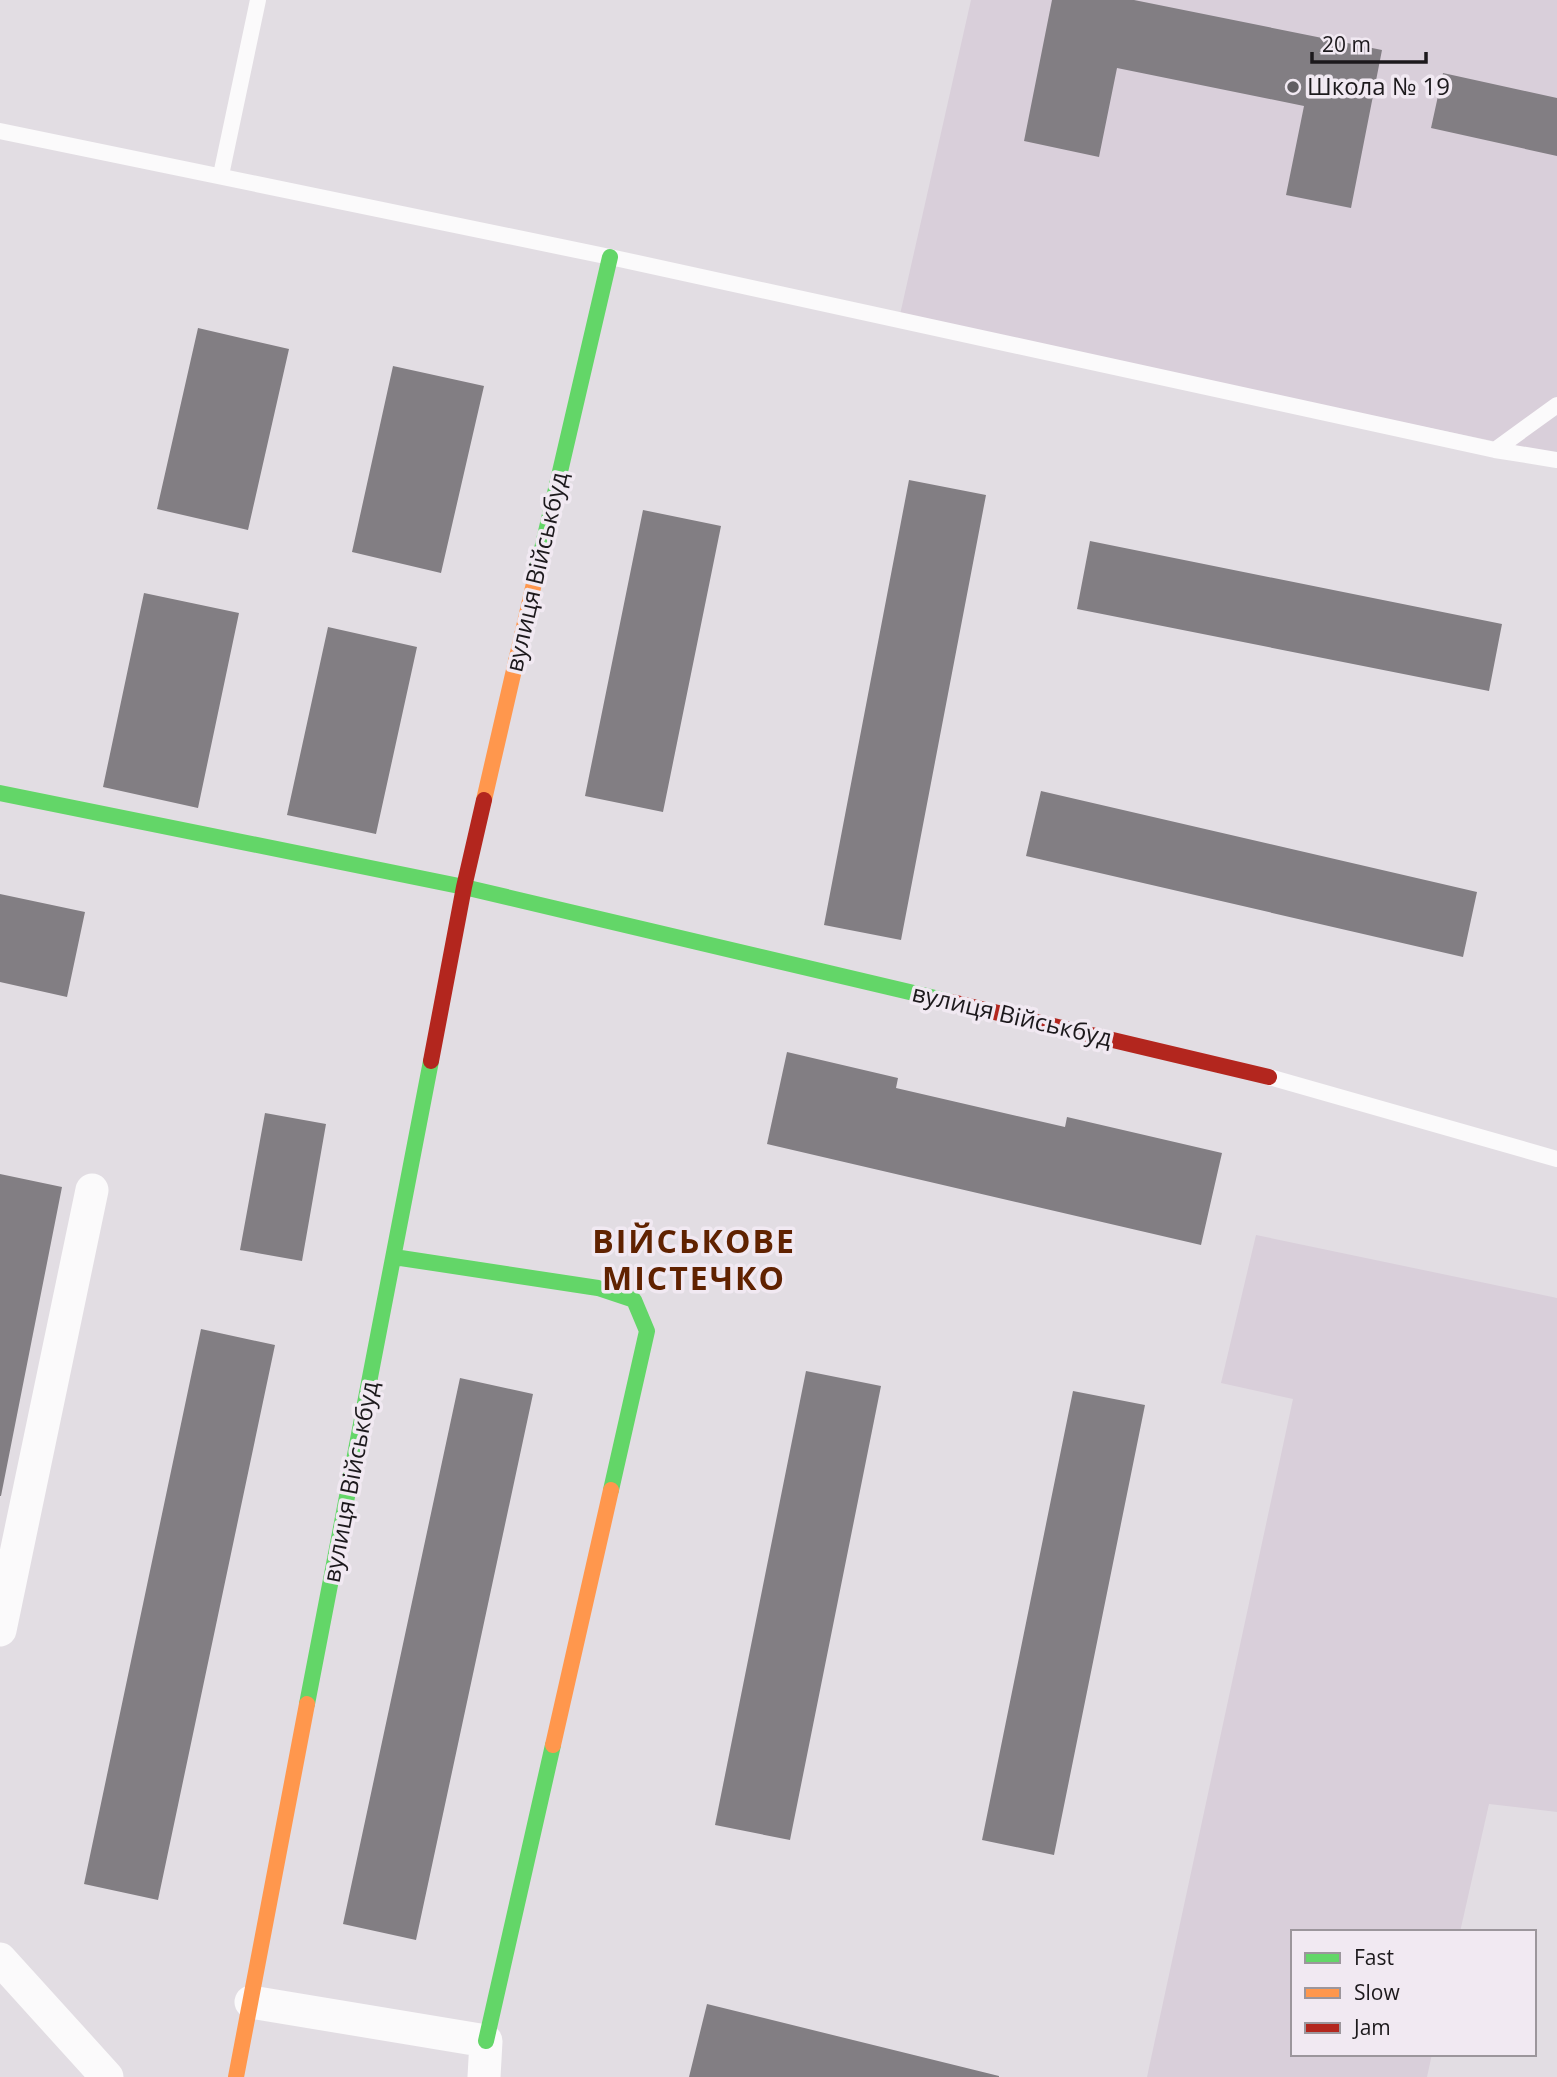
<svg xmlns="http://www.w3.org/2000/svg" width="1557" height="2077" font-family="'Open Sans',sans-serif">
<style>
.built{fill:#d9cfda}
.building{fill:#827e83}
.lines{fill:none;stroke-linecap:round;stroke-linejoin:round}
.lane{stroke:#fbfafb;stroke-width:16}
.street{stroke:#fbfafb;stroke-width:33}
.fast{stroke:#63d668;stroke-width:16}
.slow{stroke:#ff974d;stroke-width:16}
.jam{stroke:#b3261e;stroke-width:16}
.poi-dot{fill:#615e62;stroke:#f1e9f2;stroke-width:2.5}
.labels{text-anchor:middle;stroke-width:7;stroke-linejoin:round;paint-order:stroke}
.poi-label{font-size:24px;fill:#1c191c;stroke:#f1e9f2;text-anchor:start}
.street-label{font-size:24px;fill:#1c191c;stroke:#f1e9f2}
.district-label{font-size:32px;font-weight:bold;letter-spacing:2px;fill:#602200;stroke:#f1e9f2}
</style>
<rect width="100%" height="100%" fill="#e2dde3"/>
<path class="built" d="M971,0H1557V454L899,319Z
M1256,1235L1557,1298V1812L1489,1804L1460,1932H1293V2054H1432L1427,2077H1147L1293,1399L1221,1383Z"/>
<path class="building" d="M1052,0H1134L1382,50L1351,208L1286,195L1304,106L1117,68L1099,157L1024,141Z
M1443,73L1557,98V156L1431,128Z
M198,328L289,349L248,530L157,509Z
M393,366L484,386L441,573L352,552Z
M909,480L986,495L901,940L824,925Z
M643,510L721,526L663,812L585,796Z
M1090,541L1502,624L1489,691L1077,609Z
M144,593L239,613L198,808L103,787Z
M328,627L417,647L376,834L287,815Z
M1041,791L1477,892L1463,957L1026,856Z
M0,894L85,912L67,997L0,982Z
M787,1052L898,1078L896,1088L1065,1127L1067,1117L1222,1153L1201,1245L767,1144Z
M265,1113L326,1124L302,1261L240,1250Z
M0,1174L62,1187L1,1496H0Z
M201,1329L275,1345L158,1900L84,1884Z
M806,1371L881,1386L790,1840L715,1825Z
M460,1378L533,1394L416,1940L343,1924Z
M1073,1391L1145,1405L1054,1855L982,1840Z
M707,2004L999,2076V2077H689Z"/>
<g class="lines">
<path class="lane" d="M0,131L610,257L1495,450L1557,460
M221,175L258,0
M1495,450L1557,405
M1269,1077L1557,1159"/>
<path class="street" d="M0,1630L92,1190
M0,1959L107,2077
M251,2002L486,2041L484,2077"/>
<path class="fast" d="M535,579L610,257
M0,793L464,887L952,1002
M394,1257L598,1288L634,1300L647,1331L611,1490
M307,1704L431,1061
M486,2041L553,1745"/>
<path class="slow" d="M484,800L535,579
M553,1745L611,1490
M236,2077L307,1704"/>
<path class="jam" d="M952,1002L1269,1077
M431,1061L464,887L484,800"/>
</g>
<circle class="poi-dot" cx="1293" cy="87" r="7"/>
<g class="labels">
<g class="poi-label">
<text x="1307" y="95">Школа № 19</text>
</g>
<g class="street-label">
<text transform="translate(537 572) rotate(-77)" y="8">вулиця Військбуд</text>
<text transform="translate(1012 1016) rotate(13)" y="8">вулиця Військбуд</text>
<text transform="translate(351 1482) rotate(-79)" y="8">вулиця Військбуд</text>
</g>
<g class="district-label">
<text x="694" y="1253">ВІЙСЬКОВЕ<tspan x="694" dy="37">МІСТЕЧКО</tspan></text>
</g>
</g>
<rect x="1291" y="1930" width="245" height="126" fill="#f1e9f2" stroke="#9c969c" stroke-width="2"/>
<rect x="1305" y="1953" width="35" height="10" fill="#63d668" stroke="#9c969c" stroke-width="2"/>
<text x="1354" y="1965" font-size="21" fill="#1c191c">Fast</text>
<rect x="1305" y="1988" width="35" height="10" fill="#ff974d" stroke="#9c969c" stroke-width="2"/>
<text x="1354" y="2000" font-size="21" fill="#1c191c">Slow</text>
<rect x="1305" y="2023" width="35" height="10" fill="#b3261e" stroke="#9c969c" stroke-width="2"/>
<text x="1354" y="2035" font-size="21" fill="#1c191c">Jam</text>
<path d="M1312 52v10h114v-10" fill="none" stroke="#1c191c" stroke-width="3.5"/>
<text x="1322" y="52" font-size="21" fill="#1c191c" stroke="#f1e9f2" stroke-width="5" paint-order="stroke">20 m</text>
</svg>
